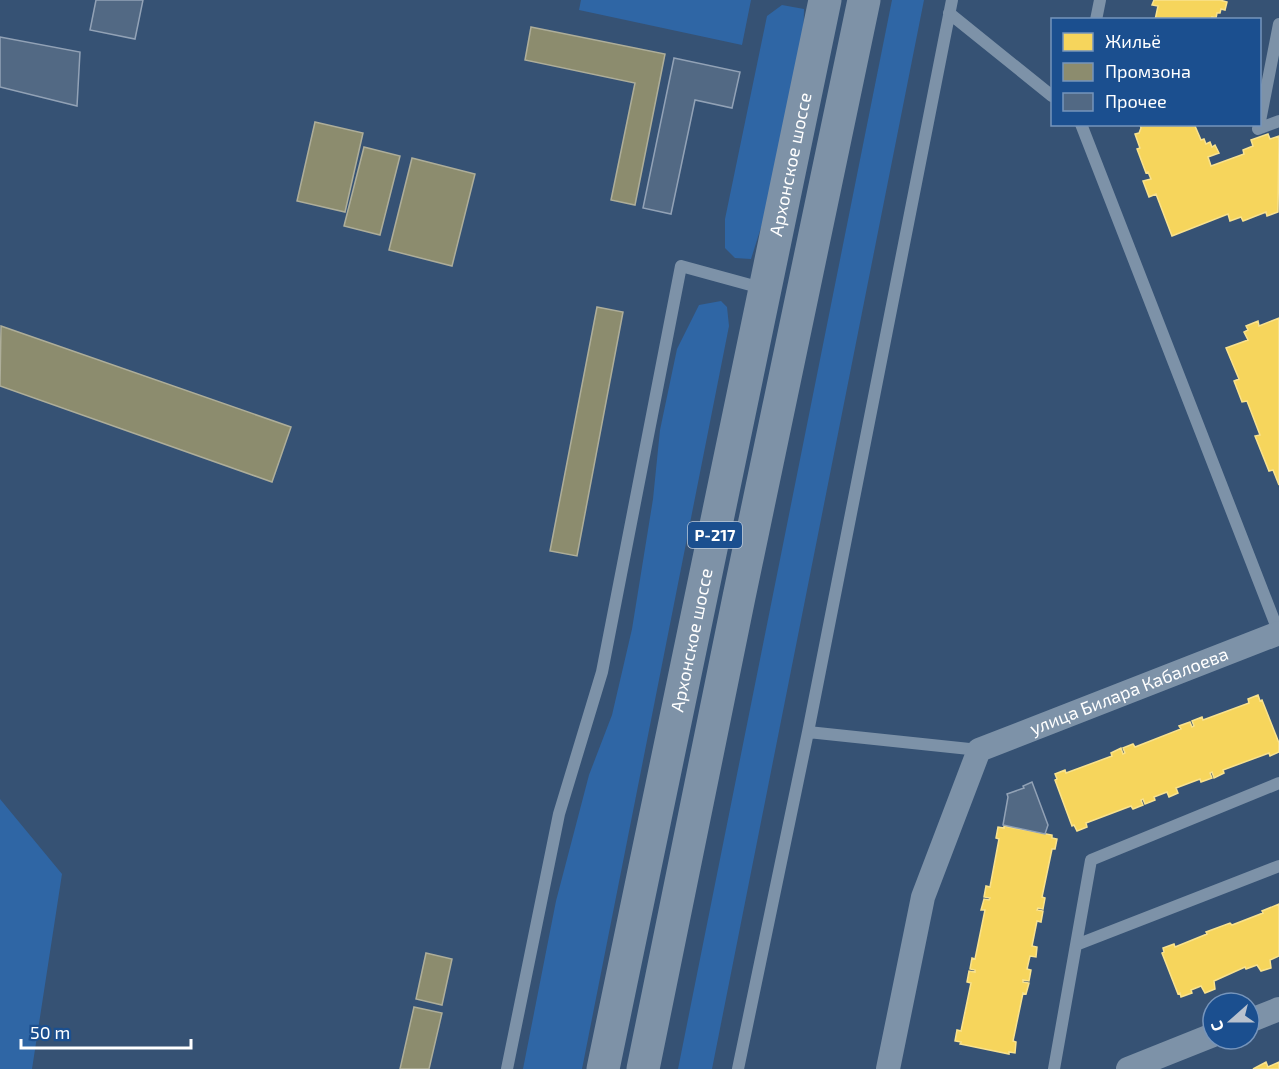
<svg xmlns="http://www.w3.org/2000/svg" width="1279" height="1069" font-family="'Exo 2',sans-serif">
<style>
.green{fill:#2f66a5}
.homes{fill:#f6d55c;stroke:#f9e28d;stroke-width:1.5}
.industry{fill:#8c8c6e;stroke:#aeae9a;stroke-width:1.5}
.building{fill:#526984;stroke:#92a2b6;stroke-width:1.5}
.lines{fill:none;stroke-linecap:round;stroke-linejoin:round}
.lane{stroke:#7d92a8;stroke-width:12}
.street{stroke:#7d92a8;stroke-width:24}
.highway{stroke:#7e92a7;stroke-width:33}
.labels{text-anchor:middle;stroke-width:6;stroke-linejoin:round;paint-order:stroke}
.shield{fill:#1b4f8f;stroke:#bbcadd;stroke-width:1.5}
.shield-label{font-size:16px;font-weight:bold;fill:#fff}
.street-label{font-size:18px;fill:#fff;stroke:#1b4f8f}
</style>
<rect width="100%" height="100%" fill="#365274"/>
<path class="green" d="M581,0H751L742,45L579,10Z
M892,0H924L712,1069H678Z
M782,5L804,9L803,48L764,218L751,259L735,258L725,248V219L767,16Z
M721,301L727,307L729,326L582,1069H523L556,901L589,775L612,715L632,629L653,499L660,430L677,349L699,305Z
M0,799L62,874L32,1069H0Z"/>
<path class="homes" d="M1154,0H1220L1227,2L1225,10L1221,9L1220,13H1217L1216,18L1212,17L1211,20H1155L1158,6L1152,5Z
M1140,124L1195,126L1201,140L1204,139L1206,144L1210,142L1212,147L1215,145L1219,153L1208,157L1211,166L1244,154L1243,150L1253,146L1251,140L1268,134L1270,139L1279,136L1278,212L1267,216L1266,212L1243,221L1241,217L1230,221L1228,214L1172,236L1156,194L1149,197L1143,181L1151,179L1148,172L1146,173L1137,149L1140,148L1135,134L1139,133L1141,128Z
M1279,318V485L1273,470L1269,471L1255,436L1260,435L1247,401L1242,402L1234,381L1239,379L1226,348L1248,340L1244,332L1248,330L1246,326L1258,321L1259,326Z
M1258,695L1260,701L1262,700L1279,743V752L1270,756L1269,753L1223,770L1224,773L1214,778L1212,772L1210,773L1212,778L1201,782L1200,779L1176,788L1178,793L1169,797L1167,792L1154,797L1155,800L1145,804L1143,799L1141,800L1143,805L1133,809L1131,806L1086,823L1087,827L1077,831L1074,825L1072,826L1055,780L1057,779L1055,774L1065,770L1066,773L1112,756L1111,753L1121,748L1123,754L1125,753L1123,748L1133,744L1135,747L1181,729L1179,726L1190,722L1192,727L1194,726L1192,721L1202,717L1203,720L1249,703L1248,699Z
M1004,826L1052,835V838L1057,839L1055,849H1052L1042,897L1045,898L1043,909L1038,908L1037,910L1043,911L1041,922L1037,921L1032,946L1037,947L1036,957L1030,956L1027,969L1031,970L1029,981L1023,980V982L1029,983L1026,994L1023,993L1013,1041L1016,1042L1015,1053L1009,1052V1054L960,1044L961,1042L955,1041L957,1030L961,1031L971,983L967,982L969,971L975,972V970L970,969L972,958L975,959L985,910H981L984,899L989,900L990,898L984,897L986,886L990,887L999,839L996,838L998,827L1004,828Z
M1279,904V956L1270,960L1271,968L1261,971L1257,965L1246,969L1245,967L1214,981L1215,989L1205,993L1201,986L1191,990L1192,993L1181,997L1180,993L1178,994L1162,953L1164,952L1163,948L1174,944L1175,947L1207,934L1206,932L1230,923L1232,925L1263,913L1262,911Z
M1266,1062L1268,1067L1279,1062V1069H1253Z"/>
<path class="industry" d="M531,27L665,54L635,205L611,200L635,83L525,60Z
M315,122L363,133L345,212L297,201Z
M364,147L400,156L380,235L344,226Z
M412,158L475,174L452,266L389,250Z
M597,307L623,312L577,556L550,551Z
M1,326L291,427L272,482L0,386Z
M426,953L452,959L442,1005L416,999Z
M414,1007L442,1013L429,1069H400Z"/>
<path class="building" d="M96,0H143L135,39L90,30Z
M0,37L80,52L77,106L0,87Z
M674,58L740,72L732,108L695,100L671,214L643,208Z
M1032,782L1048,825L1045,834L1003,825L1008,797L1007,794L1024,788L1023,786Z"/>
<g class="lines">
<path class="lane" d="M949,13L1052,96
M1096,20L1100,0
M1260,121L1279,24
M1081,124L1279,633
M1259,124L1258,129L1279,121
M808,732L979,750
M1076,945L1279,866
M507,1069L559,814L602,672L681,266L765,289
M738,1069L808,732L952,0
M1054,1069L1091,860L1279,783"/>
<g class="street">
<path d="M1249,1021L1279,1009"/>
<path id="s1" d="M888,1069L923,897L979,750L1279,633"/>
<path d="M1128,1069L1213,1035"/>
</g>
<g class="highway">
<path id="s2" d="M603,1069L825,0"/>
<path d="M643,1069L739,597L864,0"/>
</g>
</g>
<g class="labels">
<rect class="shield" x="688" y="522" width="54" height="26" rx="4.5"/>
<g class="shield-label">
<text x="715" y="541">Р-217</text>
</g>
<g class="street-label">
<text dy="6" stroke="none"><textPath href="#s2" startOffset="924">Архонское шоссе</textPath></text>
<text dy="6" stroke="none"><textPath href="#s2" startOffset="438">Архонское шоссе</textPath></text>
<text dy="6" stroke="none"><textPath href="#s1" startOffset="494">улица Билара Кабалоева</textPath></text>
</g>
</g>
<rect x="1051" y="18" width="210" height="108" fill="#1b4f8f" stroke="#7695bc" stroke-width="1.5"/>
<rect x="1063" y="33" width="30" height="18" fill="#f6d55c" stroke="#7695bc" stroke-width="1.5"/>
<text x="1105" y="48" font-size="18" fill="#ffffff">Жильё</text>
<rect x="1063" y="63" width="30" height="18" fill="#8c8c6e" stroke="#7695bc" stroke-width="1.5"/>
<text x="1105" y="78" font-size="18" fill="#ffffff">Промзона</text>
<rect x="1063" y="93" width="30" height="18" fill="#526984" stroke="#7695bc" stroke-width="1.5"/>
<text x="1105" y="108" font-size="18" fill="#ffffff">Прочее</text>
<g transform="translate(1231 1021) rotate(249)"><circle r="28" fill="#1b4f8f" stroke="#7695bc" stroke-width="1.5"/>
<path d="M0-4.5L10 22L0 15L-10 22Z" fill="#b9c2ce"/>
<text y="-9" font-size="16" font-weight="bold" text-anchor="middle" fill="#ffffff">С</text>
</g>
<path d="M21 1039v9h170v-9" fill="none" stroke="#ffffff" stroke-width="3"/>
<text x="30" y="1039" font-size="18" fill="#ffffff" stroke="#1b4f8f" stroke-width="4.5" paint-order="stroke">50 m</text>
</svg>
